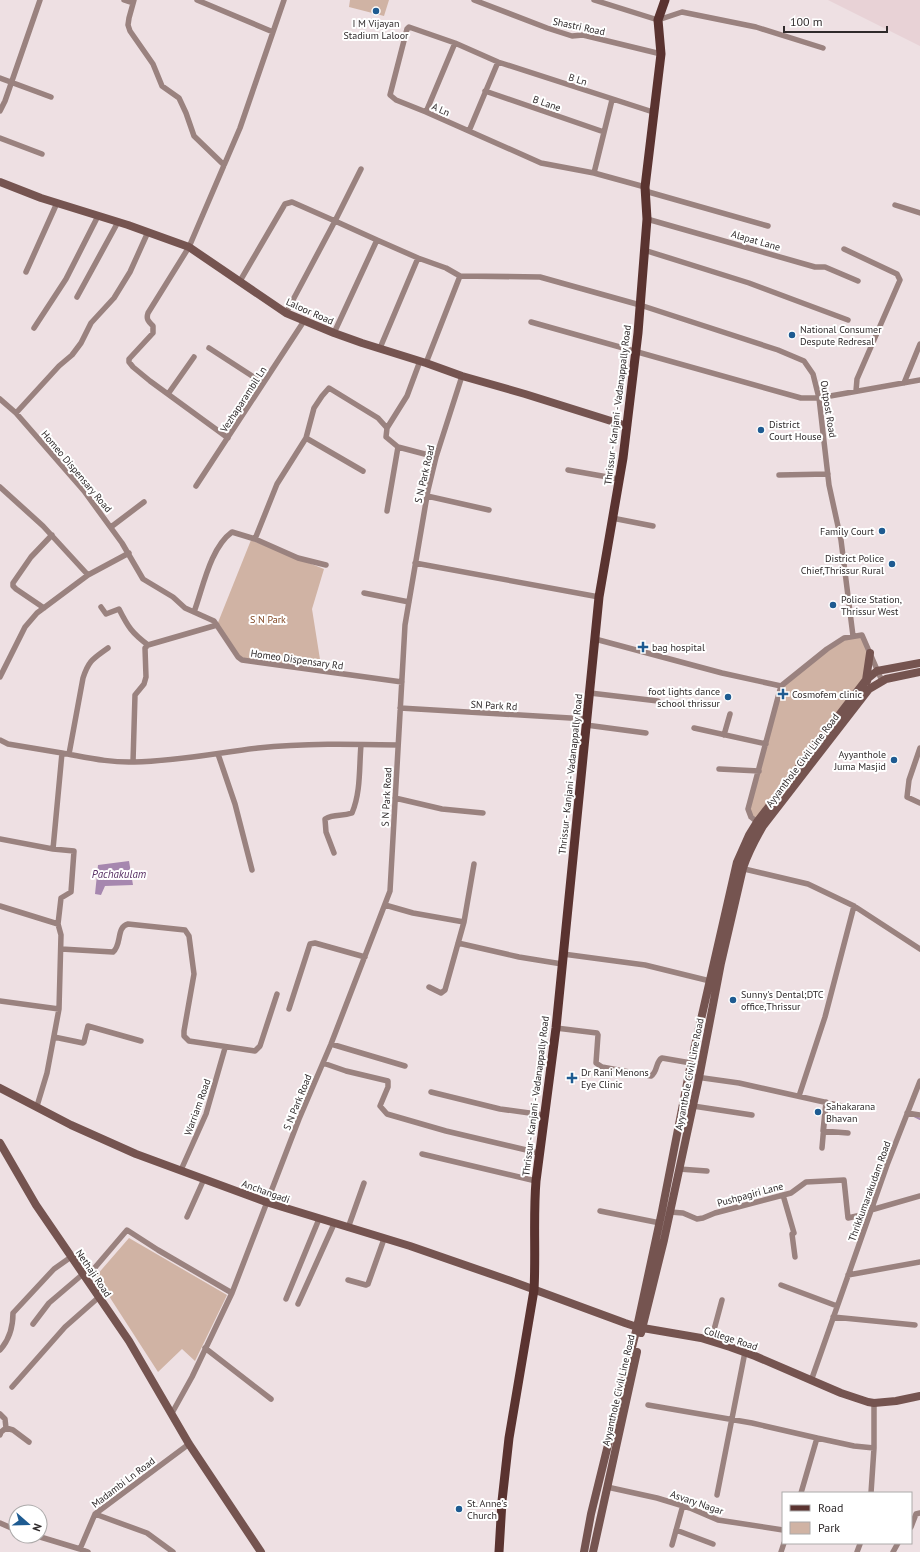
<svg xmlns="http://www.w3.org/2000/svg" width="920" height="1552" font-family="'PT Sans',sans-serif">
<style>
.built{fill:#e8d2d6}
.green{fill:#d0b3a4}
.water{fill:#a687af}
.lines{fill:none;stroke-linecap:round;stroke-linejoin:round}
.stream{stroke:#a687af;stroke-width:2}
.street{stroke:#9a827f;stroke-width:5.5}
.secondary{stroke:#755450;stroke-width:8}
.primary{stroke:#5a3330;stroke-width:9}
.poi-dot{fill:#1e5b91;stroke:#fff;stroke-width:1.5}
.labels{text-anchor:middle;stroke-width:4;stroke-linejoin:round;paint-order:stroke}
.poi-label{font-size:10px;fill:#2f2a2b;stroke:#fff;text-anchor:start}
.street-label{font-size:10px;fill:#2f2a2b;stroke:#fff}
.park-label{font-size:10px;fill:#7f431e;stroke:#fff}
.water-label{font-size:11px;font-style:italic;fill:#5a3266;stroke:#fff}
</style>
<rect width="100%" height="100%" fill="#eee0e3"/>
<path class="built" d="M828,0H920V46Z"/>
<path class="green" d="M350,0H389L384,16L349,7Z
M251,540L324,569L312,609L322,672L242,660L217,625Z
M862,635L870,653L865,679L757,822L749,813L781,687L844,638Z
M129,1238L227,1295L195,1361L182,1349L158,1372L96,1276Z"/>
<path class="water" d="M129,861L133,885L105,886L101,895L95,894L98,865Z"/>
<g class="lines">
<path class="stream" d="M914,1116L920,1119"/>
<path class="street" d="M124,0L133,3
M134,0L129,18L128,25L130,31L153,64L162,86L179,98L186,113L194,136L224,165
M197,0L273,32
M474,0L547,28L572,36L583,35L661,54
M594,0L658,20L682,12L756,27L823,48
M0,78L51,97
M485,91L604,132
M0,111L5,101L40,0
M426,112L455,43
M469,131L498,62
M0,138L42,154
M361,169L335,221L377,240
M594,173L612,100
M645,187L594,173L541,163L426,112L396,100L390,95L407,29L409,27L455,43L498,62L653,112
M645,191L768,226
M895,205L920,213
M647,219L815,267H825L858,281
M844,249L897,274L900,280L857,379L856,391
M644,250L749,283L848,320
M26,272L57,203
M460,276L540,277L640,305L778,350L804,361L813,374L819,398L829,485L841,540L853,636
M240,281L285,204L292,202L335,221L286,313
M77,297L118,222
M531,322L801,398H819L920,380
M34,328L66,279L98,216
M334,333L377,240L418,258
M209,348L263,383
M380,348L418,258L446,268L460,276L426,363
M420,361L407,396L387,428L386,437L398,447L436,457
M904,383L920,344
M168,394L194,357
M0,399L16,413L84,491L122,543L143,579L173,597L185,608L214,621L238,657L242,660L402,682
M16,413L59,366L72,355L81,343L91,323L114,298L130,272L148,232
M228,438L150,381L133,367L129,362V359L153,333V326C148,321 146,319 148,313L189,247L240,128L284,0
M306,438L363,471
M568,470L619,479
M779,475L828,474
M196,486L304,321
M0,487L43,526L88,575
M427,496L489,510
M387,511L398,447
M612,518L653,526
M111,527L144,502
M415,563L599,597
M326,565L298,558L255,539L277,484L306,438L314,408L322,396L329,388L378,418L387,428
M364,593L409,602
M101,607L106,614L119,609C128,627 132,633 148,645
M44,608L16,589L13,586V583L31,557L52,535
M194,612C203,588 210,548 232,532L255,539
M595,639L722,673L781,686L827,649L844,638L862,635L882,681
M0,677L25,627L37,613L88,575L129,553
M590,693L658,701
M400,708L587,719
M586,725L646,733
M694,728L766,744
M724,735L730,714
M0,740L8,744L62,753L53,849
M920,748L909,780L907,797L920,803
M62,753C85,757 110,763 134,762C176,761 217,753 258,748C304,743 351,744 398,745
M69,754L83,678C89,660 93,659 108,648
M218,754L235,804L252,870
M133,762L135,695L144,684L146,677L145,648L148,645L217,625
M719,769L759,771
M395,798L442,809L483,813
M757,822L751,817L748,809L781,686
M0,839L53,849L74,851L71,892L61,898L58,924L61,935L59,1009L47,1073L37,1106
M334,853L326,832L325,819C335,813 341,817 352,813C361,792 359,767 361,745
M740,868L808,884L854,906L920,949
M385,905L413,913L464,922
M0,906L58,924
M458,943L519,957L562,964
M61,949L113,952C122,945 116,927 128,924L185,930L189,936L194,974L184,1031V1036L189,1041L255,1051L260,1046L277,994
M563,954L645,965L710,981
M429,987L441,993L445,990L464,922L474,864
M0,1001L59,1009
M289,1009L310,944L315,943L365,957
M556,1028L597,1033L598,1035L596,1063L602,1067L651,1076C658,1072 655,1062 662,1058L691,1063
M54,1037L83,1043L84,1042L88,1026L141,1041
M331,1044L405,1066
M323,1063L346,1071L388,1081V1087L380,1106L387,1114L446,1131L539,1153
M689,1076L739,1083L842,1106
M431,1092L500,1109L544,1115
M799,1096L825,1017L854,906
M693,1106L752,1115
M907,1113L920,1115
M822,1148L826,1102L823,1131L848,1133
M422,1154L536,1181
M679,1169L707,1171
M181,1170L206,1114L225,1048
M783,1195L794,1233L792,1234L795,1257
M871,1210L920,1196
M600,1211L660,1223
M670,1212L683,1213L697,1219L703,1218L715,1213L791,1193L806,1182L844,1180L848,1218L870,1213
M187,1217L204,1179
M348,1228L364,1183
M848,1275L920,1262
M86,1278L127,1230L158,1250L232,1293
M348,1280L366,1285L368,1284L384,1239
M781,1285L837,1306
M286,1299L319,1219
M298,1304L334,1224
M833,1317L915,1325
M33,1324L49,1303L83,1274
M711,1341L722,1300
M205,1348L271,1399
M0,1350C9,1340 13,1326 13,1313L54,1269L71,1257
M811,1381L887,1165L920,1081
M12,1387L65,1327L99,1297
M648,1405L752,1423L817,1438L801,1493
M172,1413L192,1377L232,1293L299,1119L331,1044L390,891L405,625L428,490L436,457L462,376
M0,1414L5,1419L6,1428
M0,1435L1,1432L6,1428L13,1430L29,1442
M817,1438L854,1446L874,1448
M607,1487L657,1498L690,1508L718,1520L783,1530
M871,1493L874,1448V1403
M717,1495L745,1352
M95,1514L147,1533L173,1552
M0,1523L16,1530
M911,1527L916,1514L920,1513
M676,1530L713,1544
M37,1536L80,1549L95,1514L189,1444
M672,1545L683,1505
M80,1549L88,1552
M781,1552L784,1543
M857,1552L860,1544
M893,1552L898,1543"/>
<path class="secondary" d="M0,182L41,198L128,225L189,247L286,313L334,333L362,343L426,363L462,376L525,394L627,426
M867,681L866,680L870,653
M0,1088L71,1125L136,1154L266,1202L410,1246L511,1281L625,1323L637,1327L701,1338L730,1347L755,1356L841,1393L868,1402L874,1403L896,1401L920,1396
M0,1143L36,1205L129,1341L189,1444L261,1552
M641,1333L664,1240L699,1078L721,963L743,868C748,853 755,840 763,826L869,689L886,679L920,672
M584,1552L591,1514L637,1327L662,1211L691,1063L737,862L749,835L757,822L866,680L877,671L920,663
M593,1552L637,1352"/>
<path class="primary" d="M499,1552L502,1501L509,1438L534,1290C536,1254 533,1217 536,1181L556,1028L599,597L623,458L638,333L647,219L645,187L661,54L658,20L665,0"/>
</g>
<g class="poi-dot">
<circle cx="376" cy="11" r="4"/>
<circle cx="792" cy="335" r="4"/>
<circle cx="761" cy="430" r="4"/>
<circle cx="882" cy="531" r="4"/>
<circle cx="892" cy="564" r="4"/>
<circle cx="833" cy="605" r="4"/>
<path d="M641 641h4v4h4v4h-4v4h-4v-4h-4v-4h4z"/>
<path d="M781 688h4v4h4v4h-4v4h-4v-4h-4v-4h4z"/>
<circle cx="728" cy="697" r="4"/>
<circle cx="894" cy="760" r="4"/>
<circle cx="733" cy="1000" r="4"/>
<path d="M570 1072h4v4h4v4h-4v4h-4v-4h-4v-4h4z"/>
<circle cx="818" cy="1112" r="4"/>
<circle cx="459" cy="1509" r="4"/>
</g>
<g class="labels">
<g class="poi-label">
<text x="376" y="27" text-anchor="middle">I M Vijayan<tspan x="376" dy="12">Stadium Laloor</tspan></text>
<text x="800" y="333">National Consumer<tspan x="800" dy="12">Despute Redresal</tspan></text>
<text x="769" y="428">District<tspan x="769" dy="12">Court House</tspan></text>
<text x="874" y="535" text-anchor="end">Family Court</text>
<text x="884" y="562" text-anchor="end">District Police<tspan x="884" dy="12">Chief,Thrissur Rural</tspan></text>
<text x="841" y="603">Police Station,<tspan x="841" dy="12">Thrissur West</tspan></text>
<text x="652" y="651">bag hospital</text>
<text x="720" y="695" text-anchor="end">foot lights dance<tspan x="720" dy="12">school thrissur</tspan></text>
<text x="792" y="698">Cosmofem clinic</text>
<text x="886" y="758" text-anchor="end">Ayyanthole<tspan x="886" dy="12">Juma Masjid</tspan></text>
<text x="741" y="998">Sunny's Dental;DTC<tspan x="741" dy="12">office,Thrissur</tspan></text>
<text x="581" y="1076">Dr Rani Menons<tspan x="581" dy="12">Eye Clinic</tspan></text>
<text x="826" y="1110">Sahakarana<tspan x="826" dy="12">Bhavan</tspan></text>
<text x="467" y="1507">St. Anne's<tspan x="467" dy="12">Church</tspan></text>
</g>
<g class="street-label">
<text transform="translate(579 26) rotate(12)" y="4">Shastri Road</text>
<text transform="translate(578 79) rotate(18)" y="4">B Ln</text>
<text transform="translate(547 103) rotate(19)" y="4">B Lane</text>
<text transform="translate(441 109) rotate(24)" y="4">A Ln</text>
<text transform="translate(756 240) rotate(16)" y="4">Alapat Lane</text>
<text transform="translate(310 311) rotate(24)" y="4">Laloor Road</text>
<text transform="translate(243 399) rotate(-57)" y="4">Vezhaparambil Ln</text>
<text transform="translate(617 405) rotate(-83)" y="4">Thrissur - Kanjani - Vadanappally Road</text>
<text transform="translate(829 409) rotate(81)" y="4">Outpost Road</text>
<text transform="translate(77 471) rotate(50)" y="4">Homeo Dispensary Road</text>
<text transform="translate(424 474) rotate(-77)" y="4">S N Park Road</text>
<text transform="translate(297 659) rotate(8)" y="4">Homeo Dispensary Rd</text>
<text transform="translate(494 705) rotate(3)" y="4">SN Park Rd</text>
<text transform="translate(802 760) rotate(-53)" y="4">Ayyanthole Civil Line Road</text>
<text transform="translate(570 774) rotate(-84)" y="4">Thrissur - Kanjani - Vadanappally Road</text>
<text transform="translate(386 797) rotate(-87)" y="4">S N Park Road</text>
<text transform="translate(689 1074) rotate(-79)" y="4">Ayyanthole Civil Line Road</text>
<text transform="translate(535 1096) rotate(-83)" y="4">Thrissur - Kanjani - Vadanappally Road</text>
<text transform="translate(297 1102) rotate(-68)" y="4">S N Park Road</text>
<text transform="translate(197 1107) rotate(-70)" y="4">Warriam Road</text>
<text transform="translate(266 1191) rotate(20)" y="4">Anchangadi</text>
<text transform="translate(869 1191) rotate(-70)" y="4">Thrikkumarakudam Road</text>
<text transform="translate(750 1194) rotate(-15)" y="4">Pushpagiri Lane</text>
<text transform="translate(94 1273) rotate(56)" y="4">Nethaji Road</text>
<text transform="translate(731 1338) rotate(18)" y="4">College Road</text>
<text transform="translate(618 1390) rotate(-77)" y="4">Ayyanthole Civil Line Road</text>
<text transform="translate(123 1482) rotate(-37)" y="4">Madambi Ln Road</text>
<text transform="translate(697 1502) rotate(19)" y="4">Asvary Nagar</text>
</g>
<g class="park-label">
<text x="268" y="623">S N Park</text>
</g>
<g class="water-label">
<text x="119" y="878">Pachakulam</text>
</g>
</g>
<rect x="782" y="1492" width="130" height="52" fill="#ffffff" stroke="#acaaaa"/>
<rect x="790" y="1505" width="20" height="6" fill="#5a3330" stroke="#acaaaa"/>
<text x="818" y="1512" font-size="12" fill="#2f2a2b">Road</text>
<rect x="790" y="1522" width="20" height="12" fill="#d0b3a4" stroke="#acaaaa"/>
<text x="818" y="1532" font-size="12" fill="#2f2a2b">Park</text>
<g transform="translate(28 1524) rotate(110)"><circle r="19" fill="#ffffff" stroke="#acaaaa"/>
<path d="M0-3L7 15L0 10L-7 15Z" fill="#1e5b91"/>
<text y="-6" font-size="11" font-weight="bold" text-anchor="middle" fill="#2f2a2b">N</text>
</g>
<path d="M784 26v6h103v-6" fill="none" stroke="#2f2a2b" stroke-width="2"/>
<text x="790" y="26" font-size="12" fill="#2f2a2b" stroke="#ffffff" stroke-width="3" paint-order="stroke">100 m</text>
</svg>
